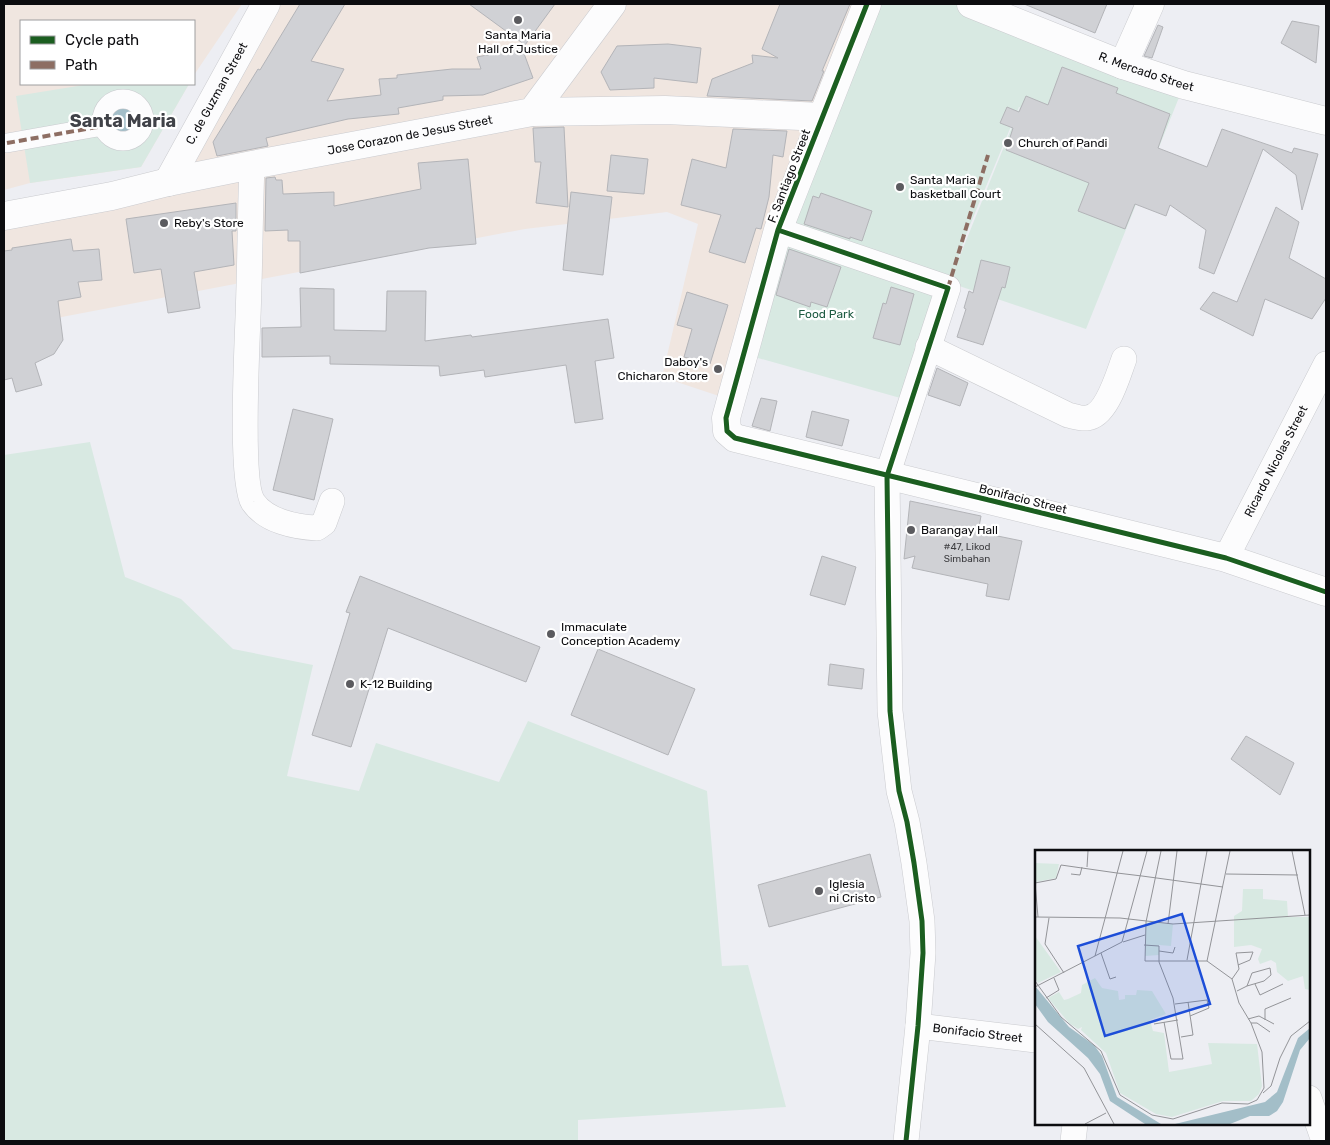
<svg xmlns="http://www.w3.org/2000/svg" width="1330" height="1145" font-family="Rubik,sans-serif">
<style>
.commercial{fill:#f0e6e0}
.green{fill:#d8e9e2;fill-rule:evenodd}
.water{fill:#a3bec8}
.building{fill:#d0d1d5;stroke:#b3b4b8}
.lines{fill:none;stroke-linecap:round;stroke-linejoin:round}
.pedestrian-casing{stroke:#cacbcf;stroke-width:20}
.minor-casing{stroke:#cacbcf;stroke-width:26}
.tertiary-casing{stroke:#cacbcf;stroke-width:29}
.secondary-casing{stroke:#cacbcf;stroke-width:29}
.pedestrian{stroke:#fcfcfd;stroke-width:19}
.minor{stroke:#fcfcfd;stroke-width:25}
.tertiary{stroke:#fcfcfd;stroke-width:28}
.secondary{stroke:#fcfcfd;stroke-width:28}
.quiet{stroke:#8d6e63;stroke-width:4;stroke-dasharray:8 4;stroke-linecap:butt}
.cycleway-casing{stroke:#fff;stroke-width:8}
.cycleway{stroke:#1b5e20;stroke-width:5}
.poi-dot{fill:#5b5b5f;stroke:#fff;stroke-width:2}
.labels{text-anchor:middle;stroke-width:4.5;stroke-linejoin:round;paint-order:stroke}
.number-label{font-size:10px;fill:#3d3d40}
.poi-label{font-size:12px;fill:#0c0c0f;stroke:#fff;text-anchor:start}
.street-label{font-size:12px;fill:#0c0c0f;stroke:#fff}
.park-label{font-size:12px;fill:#1e5b42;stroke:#fff}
.district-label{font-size:18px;font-weight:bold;fill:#404248;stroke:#fff}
.inset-road{fill:none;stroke:#939498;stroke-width:1}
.view{fill:#1d4ed8;fill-opacity:0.15;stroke:#1d4ed8;stroke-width:2.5}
.inset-edge{fill:none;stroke:#0c0c0f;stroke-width:2.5}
</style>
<rect width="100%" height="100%" fill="#edeef3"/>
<path class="commercial" d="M4,4H242L194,75V21H21V84H189L141,167L30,183L4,190Z
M269,4H607L533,107L172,174Z
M618,4H865L817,108L544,112Z
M822,117L731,400L662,377L698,224L667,212L525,229L4,328V223L547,120Z"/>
<path class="green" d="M871,4H960L1184,85L1086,329L786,227ZM1019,107H1020L955,268L965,237Z
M90,84H189L141,167L30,183L16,96Z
M783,237L943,286L911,401L744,354Z
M90,442L125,577L181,599L233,649L313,665L287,776L359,791L376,743L499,782L528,721L707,791L722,966L748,965L786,1107L578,1120V1141H4V455Z"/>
<path class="water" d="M108 121a14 14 0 1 1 28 0a14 14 0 1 1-28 0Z"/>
<path class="building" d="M300,4H345L311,61L344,69L327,101L381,95L379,79L397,78V75L452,69H481L477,57L522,48L533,78L483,95L443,96V100L398,108L399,114L348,119L266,138L268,146L217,156L213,142L258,69L260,70Z
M469,4H555L525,45Z
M780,4H850L822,71H824L812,101L707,96L712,79L753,63L752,55L778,58L762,49Z
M1024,4H1107L1095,33Z
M1292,21L1319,26L1316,63L1281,43Z
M1158,25L1163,27L1152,58L1144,56Z
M668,44L701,48L697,83L654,78V88L610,90L601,72L617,46Z
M1062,67L1118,88L1116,93L1170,114L1158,148L1207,167L1222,129L1292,153L1294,148L1318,154L1302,210L1296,175L1263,149L1214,274L1199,268L1206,230L1170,205L1166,216L1135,204L1125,229L1078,211L1089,183L1006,150L1013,128L1000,123L1007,107L1019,112L1026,96L1048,105Z
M564,127L568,207L536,203L541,162H535L533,128Z
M733,129L787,131L783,157L773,155L769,197L761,229L756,228L745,263L709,252L721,215L681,205L692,159L726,168Z
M611,155L648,159L644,194L607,191Z
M468,159L476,244L429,248L300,273V241H288V230L265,231L266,178L275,177L276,180H282L283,194L334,192V206L421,189L418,163Z
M571,192L612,197L603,275L563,270Z
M821,193L872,211L862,241L850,237V239L804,224L813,196L819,198Z
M236,203V231H232L234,265L194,272L200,308L168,313L161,269L134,273L126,219Z
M1276,207L1299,222L1289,258L1326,279V298L1312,319L1265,299L1253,336L1200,309L1213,292L1237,302Z
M71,239L73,251L99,249L102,280L78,282L81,297L58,301L63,340L54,354L35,363L42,385L16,392L12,378L4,380V251L12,250V248Z
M789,249L841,267L827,307L811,302L810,307L776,295Z
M981,260L1010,267L1005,288L1002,287L983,345L957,337L966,309L964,308L969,291L973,293Z
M891,287L914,294L900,345L873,338L883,303L886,304Z
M300,288L334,289V330L386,331L387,291H426L425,341L471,335L472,337L608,319L614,358L595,361L603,419L575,423L566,365L485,377L484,370L440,376L439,366L330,364V356L262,357V328L301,327Z
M687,292L728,305L710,364L684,357L692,329L677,325Z
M937,368L968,383L960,406L928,395Z
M761,398L777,401L770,431L752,426Z
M293,409L333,419L314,500L273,490Z
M812,411L849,420L842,446L806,437Z
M910,501L981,516L978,532L1022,541L1009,600L986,596L988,584L912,568L915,556L904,559Z
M822,556L856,567L845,605L810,595Z
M360,576L540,647L526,682L388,628L351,747L312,735L350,613L346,612Z
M598,649L695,689L668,755L571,715Z
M830,664L864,669L862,689L828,685Z
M1246,736L1294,763L1280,795L1231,759Z
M870,854L881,897L769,927L758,885Z"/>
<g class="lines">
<g class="pedestrian-casing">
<path id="pedestrian" d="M102 120a21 21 0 1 1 42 0a21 21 0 1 1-42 0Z
M7,143L103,126"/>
</g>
<g class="minor-casing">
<g id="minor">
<path d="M252,165C250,216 250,266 248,317C247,347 240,482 253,502C266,521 295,527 317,528L324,523L332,501"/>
<path d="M778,230L948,288L887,476L890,711L899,791L907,822L914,863L922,921L923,953L918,1026L906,1141"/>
<path d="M928,347L1068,415C1073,416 1082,419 1087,418C1107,416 1118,375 1124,359"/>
<path id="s1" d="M1226,558L1326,364"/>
<path id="s2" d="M918,1026L1036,1040"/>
<path d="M1309,1098L1324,1141"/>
<path d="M1073,1141L1075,1124"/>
</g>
</g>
<g class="tertiary-casing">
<g id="tertiary">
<path d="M867,4L778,230L726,418L727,431L735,438L1226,558L1326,592"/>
<path id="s3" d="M971,4L1123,65L1184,85L1326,121"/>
<path d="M1123,65L1150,4"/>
<path d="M532,112L665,110L822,117"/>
</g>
</g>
<g class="secondary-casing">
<g id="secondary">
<path id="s4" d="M168,182L266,4"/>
<path id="s5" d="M4,216L112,196L168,182L252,165L532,112L612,4"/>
</g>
</g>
<use href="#pedestrian" class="pedestrian"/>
<use href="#minor" class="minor"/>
<use href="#tertiary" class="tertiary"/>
<use href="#secondary" class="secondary"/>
<path class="quiet" d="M7,143L103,126
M948,288L988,155"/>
<g class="cycleway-casing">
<path id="cycleway" d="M867,4L778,230L726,418L727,431L735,438L1226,558L1326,592
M778,230L948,288L887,476L890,711L899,791L907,822L914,863L922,921L923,953L918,1026L906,1141"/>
</g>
<use href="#cycleway" class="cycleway"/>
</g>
<g class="poi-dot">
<circle cx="518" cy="20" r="5"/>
<circle cx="1008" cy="143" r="5"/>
<circle cx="900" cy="187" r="5"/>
<circle cx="164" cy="223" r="5"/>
<circle cx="718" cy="369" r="5"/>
<circle cx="911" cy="530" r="5"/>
<circle cx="551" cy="634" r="5"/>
<circle cx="350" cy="684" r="5"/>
<circle cx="819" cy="891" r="5"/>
</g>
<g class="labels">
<g class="number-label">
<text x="967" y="550">#47, Likod<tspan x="967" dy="12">Simbahan</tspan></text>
</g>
<g class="poi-label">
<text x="518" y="39" text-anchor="middle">Santa Maria<tspan x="518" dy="14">Hall of Justice</tspan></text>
<text x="1018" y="147">Church of Pandi</text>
<text x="910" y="184">Santa Maria<tspan x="910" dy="14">basketball Court</tspan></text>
<text x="174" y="227">Reby's Store</text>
<text x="708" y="366" text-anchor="end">Daboy's<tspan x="708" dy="14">Chicharon Store</tspan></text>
<text x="921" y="534">Barangay Hall</text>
<text x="561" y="631">Immaculate<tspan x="561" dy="14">Conception Academy</tspan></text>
<text x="360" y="688">K-12 Building</text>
<text x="829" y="888">Iglesia<tspan x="829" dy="14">ni Cristo</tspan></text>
</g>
<g class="street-label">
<text dy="4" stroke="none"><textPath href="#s3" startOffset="188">R. Mercado Street</textPath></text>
<text dy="4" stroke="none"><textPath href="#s4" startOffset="101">C. de Guzman Street</textPath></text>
<text dy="4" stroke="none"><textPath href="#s5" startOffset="414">Jose Corazon de Jesus Street</textPath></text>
<text transform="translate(789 176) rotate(-69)" y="4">F. Santiago Street</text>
<text dy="4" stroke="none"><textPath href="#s1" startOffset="109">Ricardo Nicolas Street</textPath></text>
<text transform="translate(1023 499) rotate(14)" y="4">Bonifacio Street</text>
<text dy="4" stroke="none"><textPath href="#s2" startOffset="60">Bonifacio Street</textPath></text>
</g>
<g class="park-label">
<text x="826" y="318">Food Park</text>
</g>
<g class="district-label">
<text x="123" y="127">Santa Maria</text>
</g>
</g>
<g transform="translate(1035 850)">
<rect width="275" height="275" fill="#edeef3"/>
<path d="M0,13L24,14L21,28L1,32ZM208,39H228V49L252,51L253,67H275V140L270,139L268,126L253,131L242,122L241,113L236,110L225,114L223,109L227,99L216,95L199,97V66L207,61ZM111,72L138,74L136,96L124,95V105L110,106ZM0,86L26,122L3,133L0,128ZM60,128L67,138L83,141L84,150L90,149V145H101L102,140L117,141L131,164L115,170L118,181L129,183L134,222L177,214L173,193L222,194L227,236L224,244L216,251H188L137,267L121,264L85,243L71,203L46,180L47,177L43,179L34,173L13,148L24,142L29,150L33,149L46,143L47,135Z" fill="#d8e9e2"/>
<path d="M0,136L34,177L59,195L67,206L82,247L126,274H110L75,251L65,224L53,208L13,172L0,154ZM275,178V188L265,200L248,252L242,261L234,266H215L195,274H140L230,252L242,242L263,188Z" fill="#a3bec8"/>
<path class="inset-road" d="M257,1L270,65M52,17L53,1M82,23L107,26M36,24L45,25L47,17M191,24L263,25M107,26L188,37M0,33L21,29L26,15L82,23M0,33L3,67M0,67L85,68L138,74L275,65M14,68L10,94L29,123M133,74L142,1M88,92L110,85M109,95L124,96V112L138,148L148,209H136L129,172M124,101L138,103L140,97M66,103L75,129L81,127M60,106L88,1M152,110L172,1M172,111L195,1M197,129L204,119L201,103L218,102L215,110L203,115M0,131L26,167L66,201L85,245L117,265L138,269L187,253L213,254L222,250L229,238L227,202L216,173L204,153L197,129L172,111H110L111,72L126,1M220,134L225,145L248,134M0,137L87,92L112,1M202,141L212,136L217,123L235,118L236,125L229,131L212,136M11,148L24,140L19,128M140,154L172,150L174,158L155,166M213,169L224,166L239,174M230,170V159L256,148M216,173H222L235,182M0,174L49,218L79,274M119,174L143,170M146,187L158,185L153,152M228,243L236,236L245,208L256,186L275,171M50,274L71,263"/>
<path class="view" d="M147,64L175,154L70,186L43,96Z"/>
<rect width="275" height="275" class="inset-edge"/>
</g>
<rect width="1330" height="1145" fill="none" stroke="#0c0c0f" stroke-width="10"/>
<rect x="20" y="20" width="175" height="65" fill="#ffffff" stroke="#9e9e9f"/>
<rect x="30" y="36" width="25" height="8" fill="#1b5e20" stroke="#9e9e9f"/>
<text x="65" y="45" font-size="15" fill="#0c0c0f">Cycle path</text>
<rect x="30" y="61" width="25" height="8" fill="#8d6e63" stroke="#9e9e9f"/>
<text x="65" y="70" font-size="15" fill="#0c0c0f">Path</text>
</svg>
